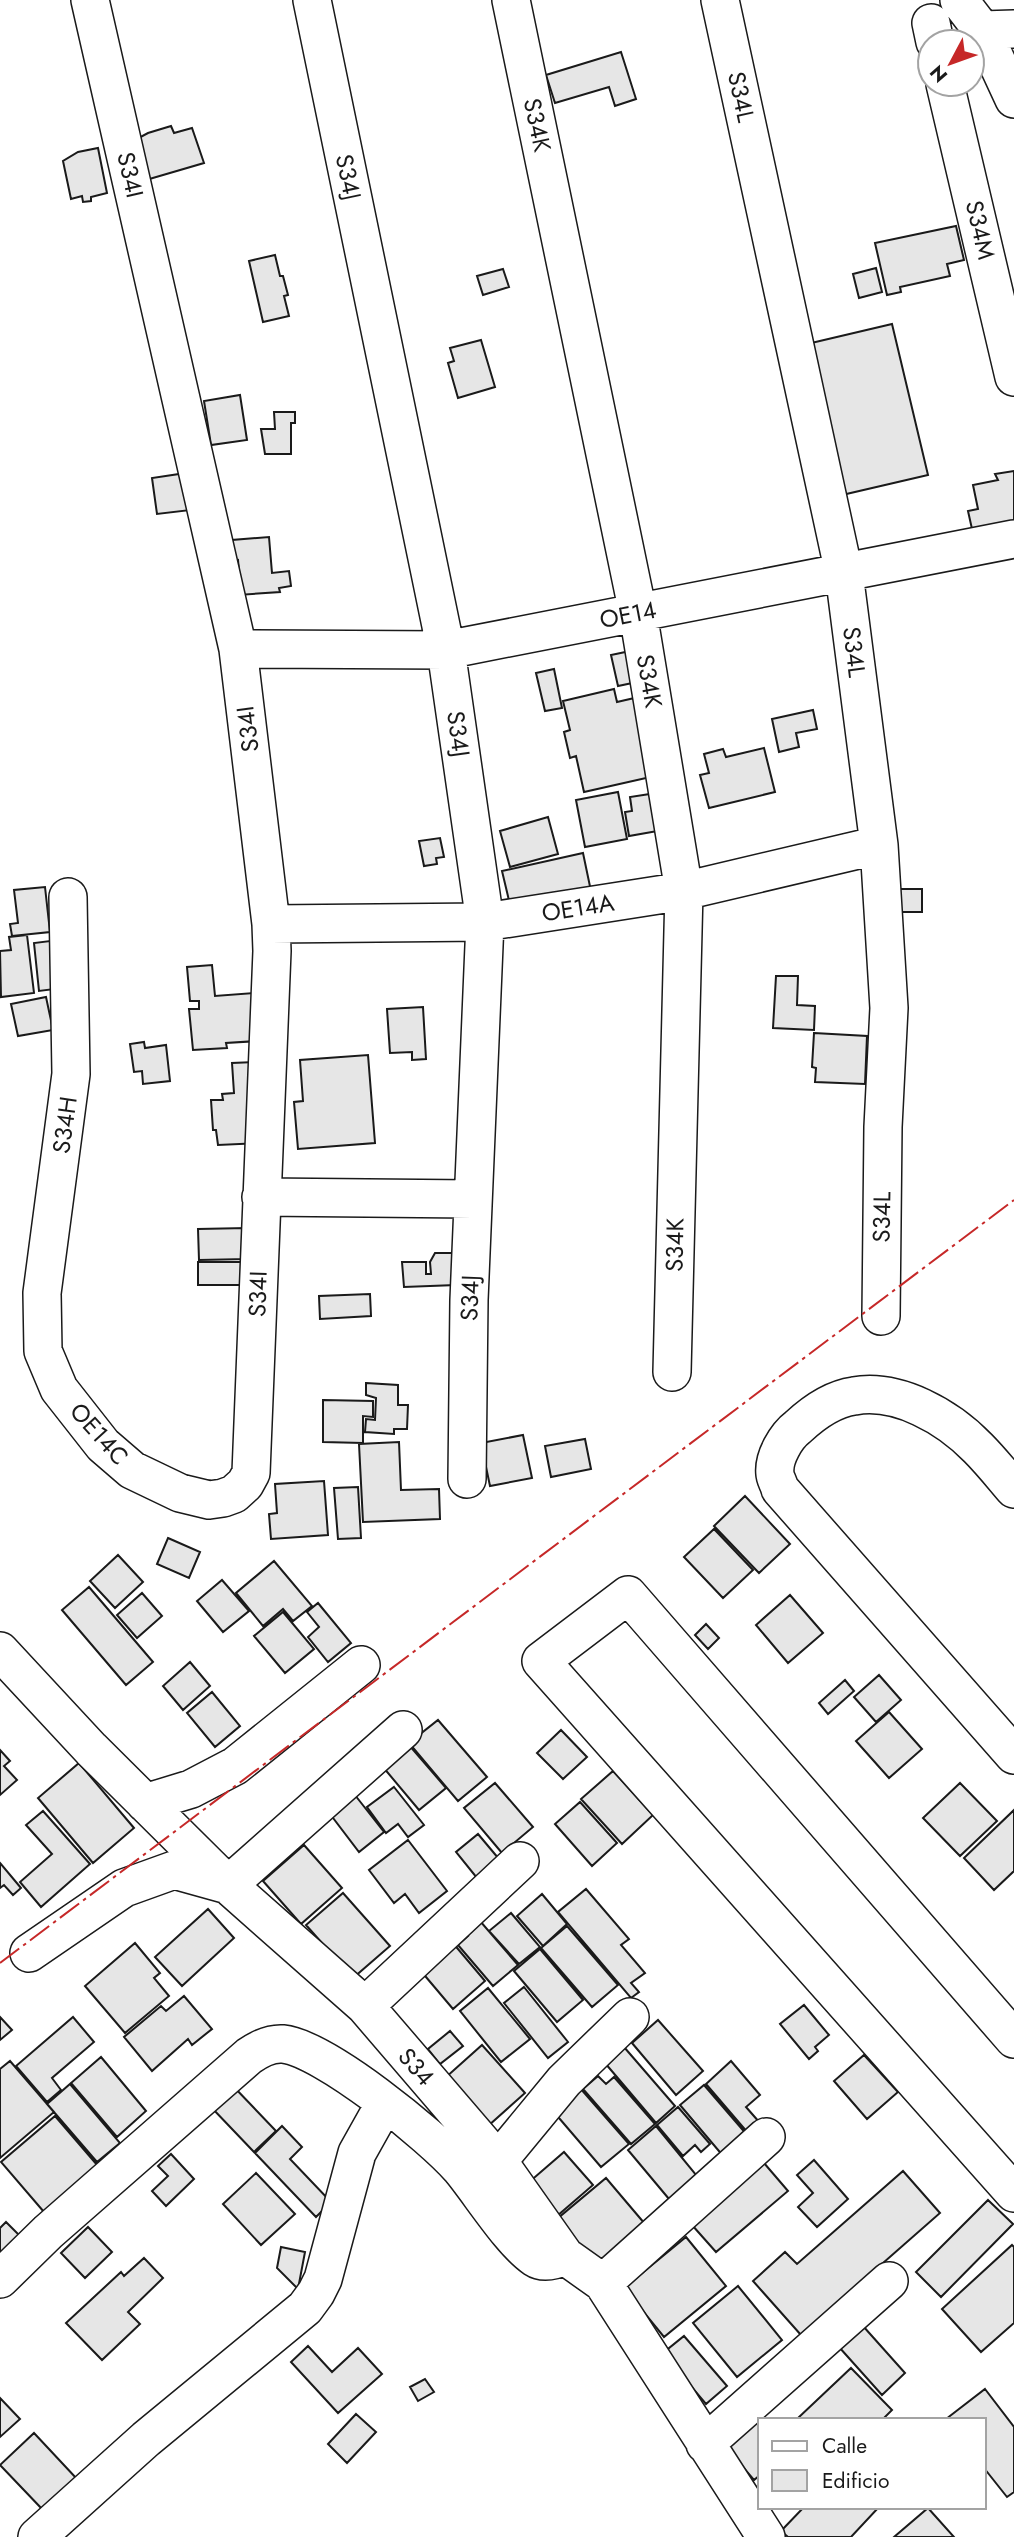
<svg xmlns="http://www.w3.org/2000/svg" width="1014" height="2537" font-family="Jost,sans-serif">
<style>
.building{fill:#e6e6e6;stroke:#1a1a1a;stroke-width:2}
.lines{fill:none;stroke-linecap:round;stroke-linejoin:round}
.minor-casing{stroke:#1a1a1a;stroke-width:40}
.minor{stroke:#fff;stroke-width:37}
.power{stroke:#c62828;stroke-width:2;stroke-dasharray:24 5 3.5 5;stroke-linecap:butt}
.labels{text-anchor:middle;stroke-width:5;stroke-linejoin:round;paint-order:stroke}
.street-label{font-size:24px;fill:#1a1a1a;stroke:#fff}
</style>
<rect width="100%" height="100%" fill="#fff"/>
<path class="building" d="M621,52L636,99L615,106L609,87L555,103L546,75Z
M171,126L174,133L192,128L204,163L146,180L133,141L148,133Z
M98,148L107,193L91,197V201L83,202L82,196L71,199L63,161L78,152Z
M956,226L964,260L947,264L950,276L900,287L901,292L887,295L875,243Z
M275,255L280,276H283L288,295L284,296L289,316L263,322L249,261Z
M876,268L882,292L859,298L853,274Z
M503,269L509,287L483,295L477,276Z
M892,324L928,475L842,495L807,344Z
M481,340L495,387L458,398L448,363L454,361L450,348Z
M240,395L247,440L211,445L204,401Z
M274,412H295V423H291V454H265L261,429H275Z
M1014,471V536L974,538L968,511L978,509L973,485L998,480L995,474Z
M186,473L191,510L157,514L152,478Z
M269,537L272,573L289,571L291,586L279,588L280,592L238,595L236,571H239L238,560L234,561L232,540Z
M635,650L642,681L618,686L611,655Z
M554,669L562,708L545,711L536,673Z
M614,689L617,702L643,696L655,776L584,792L576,756L570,758L564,732L570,730L563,701Z
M813,710L817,729L796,733L799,747L779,752L772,719Z
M764,748L775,792L709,808L700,775L709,773L704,754L723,749L726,757Z
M618,792L627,839L585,847L576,800Z
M663,792L669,829L629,836L625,812L632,811L630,797Z
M548,817L558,854L510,867L500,831Z
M440,838L444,857L436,858L437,864L424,866L419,841Z
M583,853L592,896L512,913L502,871Z
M45,887L50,932L12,936L10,924L18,923L14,890Z
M897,889H922V912H897Z
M27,935L34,993L1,997L0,951L11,950L9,937Z
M50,941L55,989L39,991L34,943Z
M212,965L215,996L254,993L258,1041L226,1043L227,1048L193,1050L189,1009H199V1001H190L187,967Z
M776,976H798L797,1005L815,1006L814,1030L773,1028Z
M46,997L53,1030L18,1036L11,1004Z
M423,1007L426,1059L412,1060V1052L390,1053L387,1009Z
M814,1033L867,1036L865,1084L815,1082L816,1068L812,1067Z
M144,1042L145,1048L166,1045L170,1081L143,1084L142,1071L134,1072L130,1044Z
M368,1055L375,1143L298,1149L294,1102L303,1101L300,1060Z
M255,1062L260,1143L218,1145L216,1130H213L211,1100H223L222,1094L234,1093L232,1063Z
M247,1228L248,1259L199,1260L198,1229Z
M435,1253H455L456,1285L404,1287L402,1262H426V1274H431L430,1262Z
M198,1262H247V1285H198Z
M370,1294L371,1316L320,1319L319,1296Z
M366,1383L398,1385V1405H408L407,1429H394V1434L365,1432L366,1419L375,1420L376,1398L366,1395Z
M323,1400L373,1401V1417L363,1416V1443L323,1442Z
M523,1435L532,1478L490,1486L481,1443Z
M585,1439L591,1469L551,1477L545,1446Z
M399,1442L401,1490L439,1489L440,1519L363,1522L359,1444Z
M324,1481L328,1535L271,1539L269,1514L277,1513L275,1484Z
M358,1487L361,1538L338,1539L334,1488Z
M745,1496L790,1544L759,1573L714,1526Z
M714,1529L753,1570L723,1598L684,1557Z
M168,1538L200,1552L189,1578L157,1564Z
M118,1555L143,1582L115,1608L90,1581Z
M274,1561L312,1606L293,1621L283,1609L263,1626L236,1593Z
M222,1580L249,1611L223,1632L197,1601Z
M89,1587L153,1662L126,1685L62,1610Z
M142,1593L162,1616L137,1638L117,1615Z
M790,1595L823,1633L788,1663L756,1625Z
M318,1603L351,1643L328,1662L308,1637L319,1627L307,1612Z
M283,1612L314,1649L285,1673L254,1636Z
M706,1624L719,1638L708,1649L695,1635Z
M190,1662L210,1686L183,1710L163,1686Z
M879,1675L901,1700L876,1722L854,1697Z
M845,1680L854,1691L828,1714L819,1703Z
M212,1692L240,1726L215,1747L187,1713Z
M889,1712L922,1749L889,1778L856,1741Z
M438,1720L487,1777L458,1801L409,1743Z
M561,1730L587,1757L563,1779L537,1753Z
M409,1745L446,1788L419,1810L383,1767Z
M0,1750L10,1761L4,1766L17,1780L0,1795Z
M79,1763L134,1828L93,1863L38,1798Z
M613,1771L653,1815L622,1844L581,1799Z
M495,1783L533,1827L502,1853L464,1808Z
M960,1783L997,1821L960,1856L923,1818Z
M394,1787L424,1825L408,1837L398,1824L386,1833L367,1807Z
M351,1790L384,1832L359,1852L327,1810Z
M580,1802L617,1843L592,1866L555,1824Z
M1014,1810V1871L994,1890L964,1858Z
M43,1811L90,1864L41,1907L20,1882L52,1854L26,1825Z
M478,1834L499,1859L477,1878L456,1852Z
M408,1840L447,1891L419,1913L405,1894L394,1903L369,1870Z
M304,1845L342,1888L301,1924L263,1881Z
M0,1863L21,1888L13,1895L4,1885L0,1888Z
M586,1889L629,1939L621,1945L645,1973L631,1983L639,1992L631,1998L558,1912Z
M343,1893L390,1946L353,1978L306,1925Z
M542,1894L567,1924L543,1946L517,1916Z
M208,1909L234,1938L182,1986L155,1957Z
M511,1913L540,1947L519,1964L489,1931Z
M474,1914L518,1965L493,1986L458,1945L468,1936L459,1927Z
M567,1926L618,1985L592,2007L541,1948Z
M447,1936L485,1981L453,2009L415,1964Z
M135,1943L160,1973L154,1978L169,1996L125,2033L85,1986Z
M540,1949L583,2000L557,2022L514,1971Z
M524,1987L568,2042L548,2058L504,2003Z
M488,1988L530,2039L501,2062L460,2011Z
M184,1996L212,2029L192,2045L188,2039L152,2071L124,2037L161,2006L166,2011Z
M804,2005L829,2035L815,2047L818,2051L809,2059L780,2024Z
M0,2017L12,2030L0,2040Z
M73,2017L94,2042L52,2078L61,2090L47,2102L16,2066Z
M658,2020L703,2071L676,2095L632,2043Z
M450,2031L463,2046L440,2064L428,2049Z
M482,2045L525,2093L488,2126L445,2078Z
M624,2047L675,2106L656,2123L605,2063Z
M864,2055L898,2092L867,2119L834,2081Z
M101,2057L146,2111L117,2137L71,2083Z
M10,2061L54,2112L0,2158V2069Z
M731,2061L760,2095L746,2107L760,2123L748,2133L706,2084Z
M598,2076L606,2084L614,2077L655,2124L631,2144L583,2089Z
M70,2084L120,2143L97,2162L47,2104Z
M704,2085L748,2136L724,2157L680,2105Z
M233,2086L276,2131L254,2152L211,2107Z
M580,2088L629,2144L601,2167L553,2111Z
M678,2107L710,2144L701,2152L695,2145L683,2156L657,2125Z
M55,2116L98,2166L44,2212L1,2162Z
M282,2126L302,2147L290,2159L331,2202L316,2217L255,2153Z
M656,2126L697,2176L669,2199L628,2150Z
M564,2152L593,2185L557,2216L528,2183Z
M171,2154L194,2179L166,2206L152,2191L168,2176L158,2166Z
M814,2160L848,2199L817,2227L798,2207L813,2193L797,2175Z
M764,2163L788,2191L716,2252L692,2225Z
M903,2171L940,2213L801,2335L753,2281L785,2252L797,2264Z
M256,2173L295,2214L261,2245L223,2204Z
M606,2178L645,2224L596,2266L557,2219Z
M988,2200L1013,2224L941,2297L916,2272Z
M6,2222L27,2243L0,2270V2228Z
M88,2227L112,2252L85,2278L61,2253Z
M686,2237L726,2286L664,2337L624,2288Z
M1012,2245L1014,2247V2323L981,2352L942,2309Z
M281,2247L305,2252L298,2289L277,2268Z
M144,2258L163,2278L128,2312L140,2324L102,2360L66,2323L121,2272L124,2276Z
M738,2286L782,2340L737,2377L693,2323Z
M863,2326L905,2373L882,2395L839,2347Z
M684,2336L727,2386L706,2404L663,2353Z
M308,2346L332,2372L358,2348L382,2374L338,2413L291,2362Z
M851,2368L892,2410L882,2420H800L798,2418Z
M425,2379L434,2392L418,2401L410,2387Z
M985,2389L1014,2427V2492L1007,2497L984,2468V2420L946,2419Z
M0,2398L20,2419L0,2437Z
M356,2414L376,2432L347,2463L328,2444Z
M756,2419L760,2424V2475L754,2480L724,2445Z
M34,2433L77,2479L43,2510L0,2465Z
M804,2507H879L851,2537H788L781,2531Z
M928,2508L954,2537H894Z"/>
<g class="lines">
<g class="minor-casing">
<path id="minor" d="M312,0L446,650L485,922L469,1300L467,1479
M511,0L638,613L684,891L672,1372
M720,0L844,573L879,845L889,1008L883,1127L881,1316
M959,0L982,30L1014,99
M931,23L935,42
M982,30L1014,29
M945,84L1014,377
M238,649L446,650L1014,539
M68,897L71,1074L42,1293L43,1351L59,1389L103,1445L132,1470L180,1493L209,1500L223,1498L234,1494L245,1484L251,1473L272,951L271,924L238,649L90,0
M271,924L485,922L684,891L879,845
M261,1197L473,1199
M1014,1489C1002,1475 991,1461 978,1448C948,1417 898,1388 854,1396C833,1399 813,1413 798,1427C786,1436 773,1458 775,1474C775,1478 779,1484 780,1489L1014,1755
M0,1651L91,1749L228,1885L365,2006L498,2161L565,2256L603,2283L766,2537
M145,1803L191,1789L235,1766L361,1665
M29,1953L124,1888L174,1870L228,1885L403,1730
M365,2006L520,1861
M1014,2039L628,1595L541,1661L1014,2193
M498,2161L564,2081L630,2017
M0,2279L48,2232L249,2056C259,2049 270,2043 283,2044C324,2048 432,2136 460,2168C480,2192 511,2242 535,2258C544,2264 556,2260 565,2256
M603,2283L766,2137
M705,2444L889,2281
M37,2537L146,2439L305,2308L316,2293L323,2279L357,2153L385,2103"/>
</g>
<use href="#minor" class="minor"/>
<path class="power" d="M0,1963L1014,1200"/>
</g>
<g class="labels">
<g class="street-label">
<text transform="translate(741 97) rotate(78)" y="8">S34L</text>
<text transform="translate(537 125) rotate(78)" y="8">S34K</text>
<text transform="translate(130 175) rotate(77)" y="8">S34I</text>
<text transform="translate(348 177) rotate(78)" y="8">S34J</text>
<text transform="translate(980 230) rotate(77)" y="8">S34M</text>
<text transform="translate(628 615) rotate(-11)" y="8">OE14</text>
<text transform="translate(854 652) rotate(83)" y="8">S34L</text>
<text transform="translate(649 681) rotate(80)" y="8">S34K</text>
<text transform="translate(248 729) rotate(-97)" y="8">S34I</text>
<text transform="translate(458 734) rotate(82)" y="8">S34J</text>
<text transform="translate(578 908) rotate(-9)" y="8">OE14A</text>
<text transform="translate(65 1125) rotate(-82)" y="8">S34H</text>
<text transform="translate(882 1217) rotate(-89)" y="8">S34L</text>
<text transform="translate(675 1245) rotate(-89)" y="8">S34K</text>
<text transform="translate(258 1294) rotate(-88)" y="8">S34I</text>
<text transform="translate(470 1298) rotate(-88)" y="8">S34J</text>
<text transform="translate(99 1434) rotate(48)" y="8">OE14C</text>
<text transform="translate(416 2067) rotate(49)" y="8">S34</text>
</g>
</g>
<rect x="758" y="2418" width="228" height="91" fill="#ffffff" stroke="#a3a3a3" stroke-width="2"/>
<rect x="772" y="2441" width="35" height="10" fill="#ffffff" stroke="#a3a3a3" stroke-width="2"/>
<text x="822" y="2453" font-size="21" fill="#1a1a1a">Calle</text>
<rect x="772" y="2470" width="35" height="21" fill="#e6e6e6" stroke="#a3a3a3" stroke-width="2"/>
<text x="822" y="2488" font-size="21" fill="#1a1a1a">Edificio</text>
<g transform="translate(951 63) rotate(229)"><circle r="33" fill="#ffffff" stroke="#a3a3a3" stroke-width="2"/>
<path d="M0-5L12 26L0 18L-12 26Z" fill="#c62828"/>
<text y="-10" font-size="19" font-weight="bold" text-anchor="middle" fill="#1a1a1a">N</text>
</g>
</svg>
